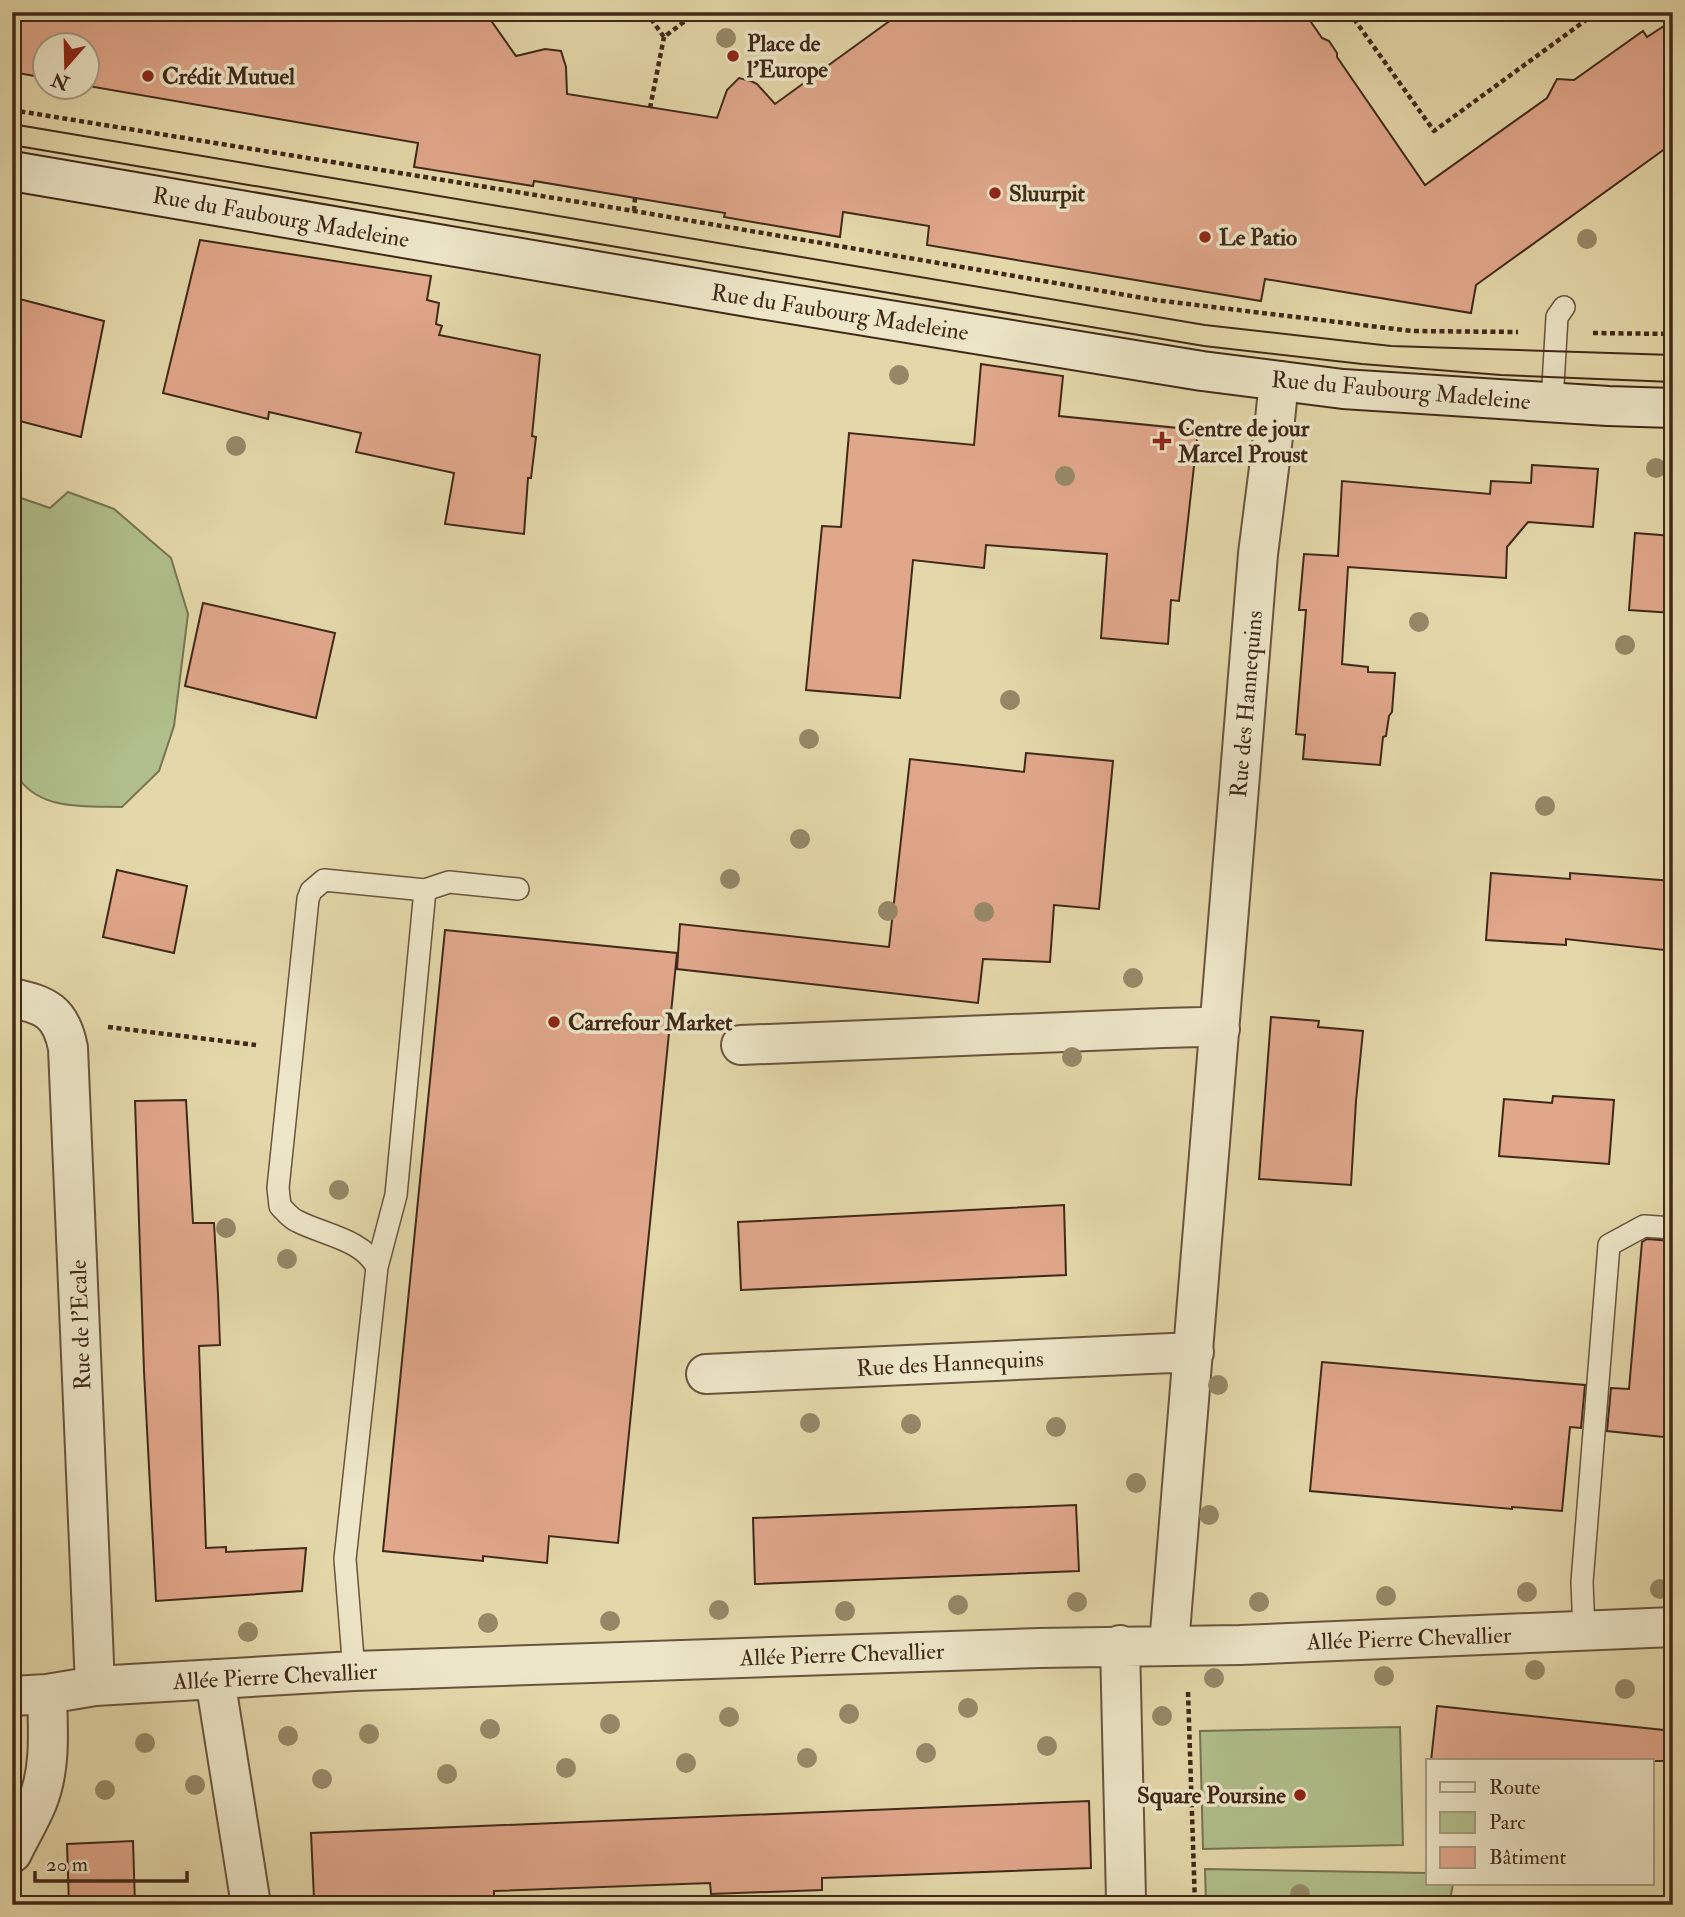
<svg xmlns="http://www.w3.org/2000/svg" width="1685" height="1917" font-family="'IM FELL Double Pica',serif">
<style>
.green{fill:#b0bf8b;stroke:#787452;stroke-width:2}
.building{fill:#e1a78b;stroke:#402919;stroke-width:2}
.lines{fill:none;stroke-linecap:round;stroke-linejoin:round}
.lane-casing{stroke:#69553d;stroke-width:24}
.street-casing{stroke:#69553d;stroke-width:42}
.secondary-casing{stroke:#402919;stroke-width:42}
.path{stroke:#402919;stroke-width:4.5;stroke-dasharray:5 3.5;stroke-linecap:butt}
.lane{stroke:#ede6c8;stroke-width:21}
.street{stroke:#ede6c8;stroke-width:38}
.secondary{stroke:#ede6c8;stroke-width:38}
.tram{stroke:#402919;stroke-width:2}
.tree{fill:#968867}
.poi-dot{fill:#8f2418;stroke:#ede6c8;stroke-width:2.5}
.labels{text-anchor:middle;stroke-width:7;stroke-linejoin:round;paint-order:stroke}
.poi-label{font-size:23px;font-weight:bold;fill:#402919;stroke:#ede6c8;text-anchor:start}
.street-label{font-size:23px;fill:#402919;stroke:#ede6c8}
</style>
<rect width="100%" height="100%" fill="#e4d8aa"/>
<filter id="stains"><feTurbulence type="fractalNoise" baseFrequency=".00286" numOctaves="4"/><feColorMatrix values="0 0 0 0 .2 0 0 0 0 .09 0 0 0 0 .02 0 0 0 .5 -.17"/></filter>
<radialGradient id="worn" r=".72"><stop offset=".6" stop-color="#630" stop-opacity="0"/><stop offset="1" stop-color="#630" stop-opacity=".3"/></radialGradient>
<path class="green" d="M68,492L114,509L171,558L188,614L174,726L159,771L122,807C88,806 43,811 20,780C16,775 14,766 12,760V495L50,508Z
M1400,1727L1403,1845L1203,1849L1200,1731Z
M1205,1869L1428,1873V1884H1453L1449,1905H1206Z"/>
<path class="building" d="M12,12H485L516,56L545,49L561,51L566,67L567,94L717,118L727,90L739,78L751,81L757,84L775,104L902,12H1304L1322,38L1329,41L1337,53V57L1425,185L1547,98L1557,79L1574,80L1643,31L1647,37L1673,20V143L1476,285L1471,313L1265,279L1261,301L927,245L929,226L843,212L840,237L724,217L725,213L534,181L533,186L414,167L418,143L88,86V46H46V78L12,72Z
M200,240L431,276L427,300L439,303L436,324L442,326L439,335L540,355L532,436L536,437L531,478H528L524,534L445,524L454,473L356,452L361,433L269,412L268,419L163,393Z
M12,297L104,321L81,437L12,419Z
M981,364L1063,376L1059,416L1198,430L1179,601L1171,600L1168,644L1101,638L1107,554L986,545L984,568L913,560L900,698L806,690L822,526L841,527L849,433L974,445Z
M1532,465L1598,469L1593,527L1528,522L1507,547L1506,578L1348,567L1342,664L1368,667V672L1395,673L1392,712L1389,716L1386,736L1383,737L1380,765L1303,759L1305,735L1296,734L1306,610H1299L1304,554L1338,556L1342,481L1490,494L1491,481L1531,483Z
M1635,533L1673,536V613L1629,610Z
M203,603L335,633L316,718L185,686Z
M1026,753L1113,761L1099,909L1054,905L1050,962L983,959L978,1003L677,969L680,924L889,947L910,759L1024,772Z
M117,870L187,886L174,953L103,937Z
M1491,873L1570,879V873L1673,881V951L1566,939V945L1486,940Z
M445,930L677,953L618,1543L549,1536L547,1563L483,1556V1561L383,1551Z
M1271,1017L1319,1021L1318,1027L1363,1031L1356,1101L1351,1185L1259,1179Z
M1553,1096L1614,1100L1609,1164L1499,1156L1504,1099L1552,1103Z
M186,1100L193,1223H214L218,1294L220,1345L199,1346L206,1548L226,1547V1552L306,1548L302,1591L156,1601L144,1371L135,1101Z
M1064,1205L1066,1275L741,1290L738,1222Z
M1647,1239L1673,1241V1438L1607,1431L1611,1388L1629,1389L1642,1242Z
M1322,1362L1585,1385L1581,1428L1570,1427L1562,1511L1512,1507V1509L1310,1491Z
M1076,1505L1079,1571L755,1584L753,1518Z
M1437,1706L1673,1731V1761H1431Z
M1089,1801L1091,1868L822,1878V1890L711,1894L710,1883L494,1891V1903L367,1905V1897L314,1899L311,1833Z
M133,1841L135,1905H69L67,1844Z"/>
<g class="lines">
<g class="lane-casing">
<path id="lane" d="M1552,402L1557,317L1564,307
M377,1267C362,1239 324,1235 297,1221C290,1218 285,1211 280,1206L278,1188L308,899L311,891L324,880L425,890L449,882L518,889
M1584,1631L1582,1582L1609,1245L1644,1226L1673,1228
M354,1671L345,1559L377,1267L396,1195L425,890"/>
</g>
<g class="street-casing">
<path id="street" d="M12,998C46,1005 61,1012 68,1048L95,1686
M741,1045L1163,1028L1202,1027L1220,1029
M706,1374L1194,1352
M1120,1645L1126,1899L1123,1905
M1169,1645L1258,554L1274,429L1279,381
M215,1679L251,1905
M12,1696L47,1694L95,1686L354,1671L1039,1648L1240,1645L1673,1627
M12,1853C20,1836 30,1820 37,1803C51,1769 48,1731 47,1694"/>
</g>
<g class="secondary-casing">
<path id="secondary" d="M12,171L754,298L1202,371L1343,389L1608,406L1673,408"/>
</g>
<path class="path" d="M646,12L664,37L697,12
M1349,12L1434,131L1597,12
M650,108L664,37
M12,110L634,211L1155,300L1412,331L1518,332
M634,211L635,198
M1593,333L1673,334
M108,1027L256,1045
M1188,1692L1195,1905"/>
<use href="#lane" class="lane"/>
<use href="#street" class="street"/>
<use href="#secondary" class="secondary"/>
<path class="tram" d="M12,124L1205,325L1391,346L1673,355
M12,145L1204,346L1362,364L1501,375L1673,382"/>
</g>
<g class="tree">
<circle cx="726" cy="38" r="10"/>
<circle cx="1587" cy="239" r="10"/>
<circle cx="899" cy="375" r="10"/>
<circle cx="236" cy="446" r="10"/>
<circle cx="1656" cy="468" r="10"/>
<circle cx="1065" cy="476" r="10"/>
<circle cx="1419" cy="622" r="10"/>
<circle cx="1625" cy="645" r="10"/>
<circle cx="1010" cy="700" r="10"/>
<circle cx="809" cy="739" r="10"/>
<circle cx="1545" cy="806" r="10"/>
<circle cx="800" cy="839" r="10"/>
<circle cx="730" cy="879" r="10"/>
<circle cx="888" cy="911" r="10"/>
<circle cx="984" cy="912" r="10"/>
<circle cx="1133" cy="978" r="10"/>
<circle cx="1072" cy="1057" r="10"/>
<circle cx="339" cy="1190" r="10"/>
<circle cx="226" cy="1228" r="10"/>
<circle cx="287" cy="1259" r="10"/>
<circle cx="1218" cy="1385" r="10"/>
<circle cx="810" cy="1423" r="10"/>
<circle cx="911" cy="1424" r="10"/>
<circle cx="1056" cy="1427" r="10"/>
<circle cx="1136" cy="1483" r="10"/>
<circle cx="1209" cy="1515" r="10"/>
<circle cx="1660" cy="1589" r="10"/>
<circle cx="1527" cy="1592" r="10"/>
<circle cx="1386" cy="1596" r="10"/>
<circle cx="1077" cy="1602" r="10"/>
<circle cx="1259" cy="1602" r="10"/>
<circle cx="958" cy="1605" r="10"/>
<circle cx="719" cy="1610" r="10"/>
<circle cx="845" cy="1611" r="10"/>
<circle cx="610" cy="1621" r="10"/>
<circle cx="488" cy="1623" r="10"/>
<circle cx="248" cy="1632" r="10"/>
<circle cx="1535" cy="1670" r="10"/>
<circle cx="1384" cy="1676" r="10"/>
<circle cx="1214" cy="1678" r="10"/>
<circle cx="1625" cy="1689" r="10"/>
<circle cx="968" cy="1708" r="10"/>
<circle cx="849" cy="1714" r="10"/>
<circle cx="1162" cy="1716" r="10"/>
<circle cx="729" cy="1717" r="10"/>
<circle cx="610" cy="1724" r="10"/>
<circle cx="490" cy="1729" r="10"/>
<circle cx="369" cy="1734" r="10"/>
<circle cx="288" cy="1736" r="10"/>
<circle cx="145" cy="1743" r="10"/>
<circle cx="1047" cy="1746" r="10"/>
<circle cx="926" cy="1753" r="10"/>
<circle cx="807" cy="1758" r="10"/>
<circle cx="686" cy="1763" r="10"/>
<circle cx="566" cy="1768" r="10"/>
<circle cx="447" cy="1774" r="10"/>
<circle cx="322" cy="1779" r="10"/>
<circle cx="195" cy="1785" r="10"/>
<circle cx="105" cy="1790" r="10"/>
<circle cx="1300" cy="1894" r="10"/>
</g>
<g class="poi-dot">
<circle cx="733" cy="56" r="7"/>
<circle cx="148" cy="76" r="7"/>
<circle cx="995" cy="193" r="7"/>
<circle cx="1205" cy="237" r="7"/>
<path d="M1158.5 430.5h7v7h7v7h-7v7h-7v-7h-7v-7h7z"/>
<circle cx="554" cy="1022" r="7"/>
<circle cx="1300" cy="1795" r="7"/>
</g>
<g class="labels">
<g class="poi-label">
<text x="747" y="51">Place de<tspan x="747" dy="26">l'Europe</tspan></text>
<text x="162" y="84">Crédit Mutuel</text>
<text x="1009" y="201">Sluurpit</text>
<text x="1219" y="245">Le Patio</text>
<text x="1178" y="436">Centre de jour<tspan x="1178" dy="26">Marcel Proust</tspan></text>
<text x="568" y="1030">Carrefour Market</text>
<text x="1286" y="1803" text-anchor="end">Square Poursine</text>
</g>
<g class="street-label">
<text transform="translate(281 217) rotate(10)" y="8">Rue du Faubourg Madeleine</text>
<text transform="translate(840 312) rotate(9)" y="8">Rue du Faubourg Madeleine</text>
<text transform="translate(1401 390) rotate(5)" y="8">Rue du Faubourg Madeleine</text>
<text transform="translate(1246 704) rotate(-85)" y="8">Rue des Hannequins</text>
<text transform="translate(80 1325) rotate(-92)" y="8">Rue de l'Ecale</text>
<text transform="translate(950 1363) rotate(-3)" y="8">Rue des Hannequins</text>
<text transform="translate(1409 1638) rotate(-2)" y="8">Allée Pierre Chevallier</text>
<text transform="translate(842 1654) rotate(-2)" y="8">Allée Pierre Chevallier</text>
<text transform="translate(275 1676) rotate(-3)" y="8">Allée Pierre Chevallier</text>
</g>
</g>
<rect width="1685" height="1917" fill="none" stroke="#e4d8aa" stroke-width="42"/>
<rect x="14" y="14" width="1657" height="1889" fill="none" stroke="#402919" stroke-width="3.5"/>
<rect x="21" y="21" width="1643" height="1875" fill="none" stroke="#402919" stroke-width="2"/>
<rect x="1426" y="1759" width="228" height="126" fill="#ede6c8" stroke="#a89a82" stroke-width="2"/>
<rect x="1440" y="1782" width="35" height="10" fill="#ede6c8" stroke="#a89a82" stroke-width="2"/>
<text x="1489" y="1794" font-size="21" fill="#402919">Route</text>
<rect x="1440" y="1812" width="35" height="21" fill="#b0bf8b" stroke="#a89a82" stroke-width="2"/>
<text x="1489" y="1829" font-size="21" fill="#402919">Parc</text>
<rect x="1440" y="1847" width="35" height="21" fill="#e1a78b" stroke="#a89a82" stroke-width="2"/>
<text x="1489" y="1864" font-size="21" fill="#402919">Bâtiment</text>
<g transform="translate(66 66) rotate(200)"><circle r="33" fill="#ede6c8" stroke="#a89a82" stroke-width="2"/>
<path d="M0-5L12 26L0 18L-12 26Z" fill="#8f2418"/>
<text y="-10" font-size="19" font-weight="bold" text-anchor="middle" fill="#402919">N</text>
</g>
<path d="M35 1871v10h152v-10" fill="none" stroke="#402919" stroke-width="3.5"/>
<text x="46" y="1871" font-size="21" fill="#402919" stroke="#ede6c8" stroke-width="5" paint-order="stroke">20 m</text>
<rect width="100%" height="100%" filter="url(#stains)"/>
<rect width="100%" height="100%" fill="url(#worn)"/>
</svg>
